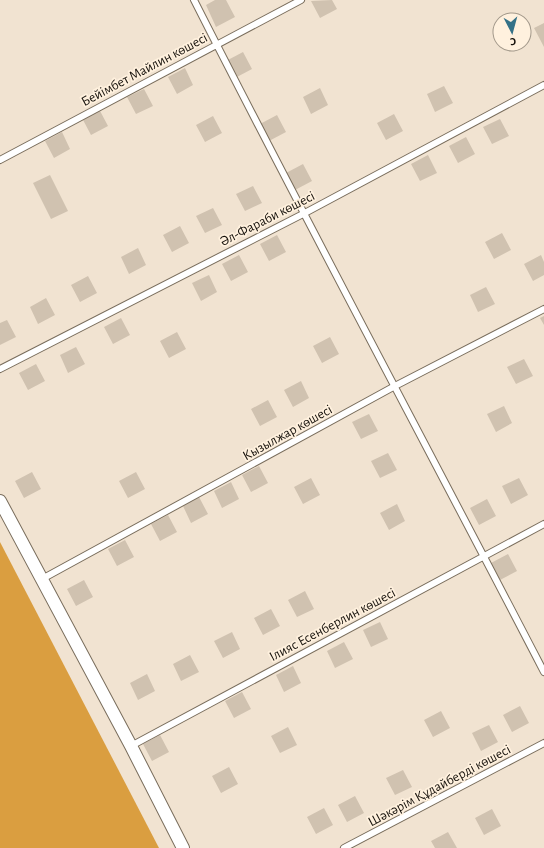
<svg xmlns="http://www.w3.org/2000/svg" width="544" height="848" font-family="'Alegreya Sans',sans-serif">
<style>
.forest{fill:#da9e40}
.building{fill:#d0c2b0}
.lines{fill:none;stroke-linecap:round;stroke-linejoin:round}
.service-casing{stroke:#796d5c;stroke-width:8}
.minor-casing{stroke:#796d5c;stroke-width:14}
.service{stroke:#fff;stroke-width:6}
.minor{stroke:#fff;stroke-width:12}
.labels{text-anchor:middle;stroke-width:3.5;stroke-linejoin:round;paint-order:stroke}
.street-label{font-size:14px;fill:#17120c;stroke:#fff1de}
</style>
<rect width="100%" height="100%" fill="#f1e3d1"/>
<path class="forest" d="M0,542L159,848H0Z"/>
<path class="building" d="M215,0H226L235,17L216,27L206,5Z
M332,0L337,9L320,18L311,1Z
M544,23V47L534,28Z
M243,52L252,69L235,78L226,61Z
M185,68L193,85L177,94L168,77Z
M444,86L453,103L435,112L427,94Z
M320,88L328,105L311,114L303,97Z
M144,89L153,106L136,114L127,97Z
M99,109L108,126L91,135L82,118Z
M394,114L403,131L386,140L377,123Z
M277,115L286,132L269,141L260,124Z
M213,116L222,133L205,142L196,125Z
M500,119L509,136L492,144L483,127Z
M62,132L70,149L54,158L45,141Z
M466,137L475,154L458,163L449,146Z
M428,155L437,173L420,181L411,164Z
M303,164L312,181L295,190L286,173Z
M50,175L68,211L51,219L33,183Z
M253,186L262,203L245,211L236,194Z
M213,208L222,225L205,233L196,216Z
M180,226L189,243L172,252L163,235Z
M502,233L511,250L494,259L485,242Z
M277,235L286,252L269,261L260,244Z
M138,248L146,265L129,274L121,257Z
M239,255L248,272L231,281L222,264Z
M541,255L544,262V275L533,281L524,264Z
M209,275L217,292L201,301L192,283Z
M88,276L97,293L80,302L71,285Z
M486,287L495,304L478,312L470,295Z
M46,298L55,315L38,324L30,307Z
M544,316V325L540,318Z
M121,318L130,335L113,344L104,327Z
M7,320L16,337L0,345V323Z
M177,332L186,349L169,358L160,341Z
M330,337L339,354L322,363L313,346Z
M76,347L85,364L68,373L60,355Z
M524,359L533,376L516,384L507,367Z
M36,364L45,381L28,390L19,373Z
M301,381L309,398L293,407L284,390Z
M268,400L277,417L260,426L251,409Z
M504,406L512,423L496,432L487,414Z
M369,414L378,431L361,439L352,422Z
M388,453L397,470L380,478L371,461Z
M259,466L268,483L251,492L242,475Z
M32,472L41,489L24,498L15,481Z
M136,472L145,489L128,498L119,481Z
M311,478L320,495L303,504L294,487Z
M519,478L528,495L511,504L502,486Z
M231,482L239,499L222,508L214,491Z
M199,497L208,514L191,523L183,506Z
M487,499L496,516L479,525L470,508Z
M397,504L405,521L389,530L380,513Z
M168,515L177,532L160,541L151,524Z
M125,540L134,557L117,566L108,549Z
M508,554L517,571L500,580L491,563Z
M84,580L93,597L76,606L67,589Z
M305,591L314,609L297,617L288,600Z
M271,609L280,626L263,635L254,618Z
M380,622L388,639L371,647L363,630Z
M232,632L240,649L223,658L214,641Z
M344,642L353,659L335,668L327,651Z
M190,655L199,672L181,681L173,664Z
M293,666L301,683L284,692L276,675Z
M147,674L155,691L138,700L130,683Z
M242,692L251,709L234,718L225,701Z
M520,706L529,723L512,732L503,715Z
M441,711L450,728L433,737L424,720Z
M489,725L498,742L481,751L472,733Z
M288,727L297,745L280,753L271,736Z
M160,735L169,752L152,761L143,744Z
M229,767L238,784L221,793L212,776Z
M403,770L412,787L395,795L386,778Z
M355,796L364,813L347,822L338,805Z
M324,808L333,825L316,834L307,817Z
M492,809L501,826L484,835L475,818Z
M448,832L457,848H435L431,841Z"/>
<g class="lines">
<g class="service-casing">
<path id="service" d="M194,0C308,225 428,448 544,672
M0,160L301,0
M0,369L303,214L544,85
M42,579L395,386L544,309
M131,746L544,524
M344,848L544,743"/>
</g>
<g class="minor-casing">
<path id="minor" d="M0,501L131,746L183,848"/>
</g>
<use href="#service" class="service"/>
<use href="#minor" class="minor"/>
</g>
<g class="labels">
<g class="street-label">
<text transform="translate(144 69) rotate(-28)" y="5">Бейімбет Майлин көшесі</text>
<text transform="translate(267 218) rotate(-27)" y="5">Әл-Фараби көшесі</text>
<text transform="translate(287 432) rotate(-29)" y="5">Кызылжар көшесі</text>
<text transform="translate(332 624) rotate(-28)" y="5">Ілияс Есенберлин көшесі</text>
<text transform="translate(439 785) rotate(-28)" y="5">Шәкәрім Құдайберді көшесі</text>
</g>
</g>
<g transform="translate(512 32) rotate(174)"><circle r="19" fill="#fff1de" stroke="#a2988a"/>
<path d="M0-3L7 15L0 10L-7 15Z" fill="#347187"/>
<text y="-6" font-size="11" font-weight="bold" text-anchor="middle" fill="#17120c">С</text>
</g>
</svg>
